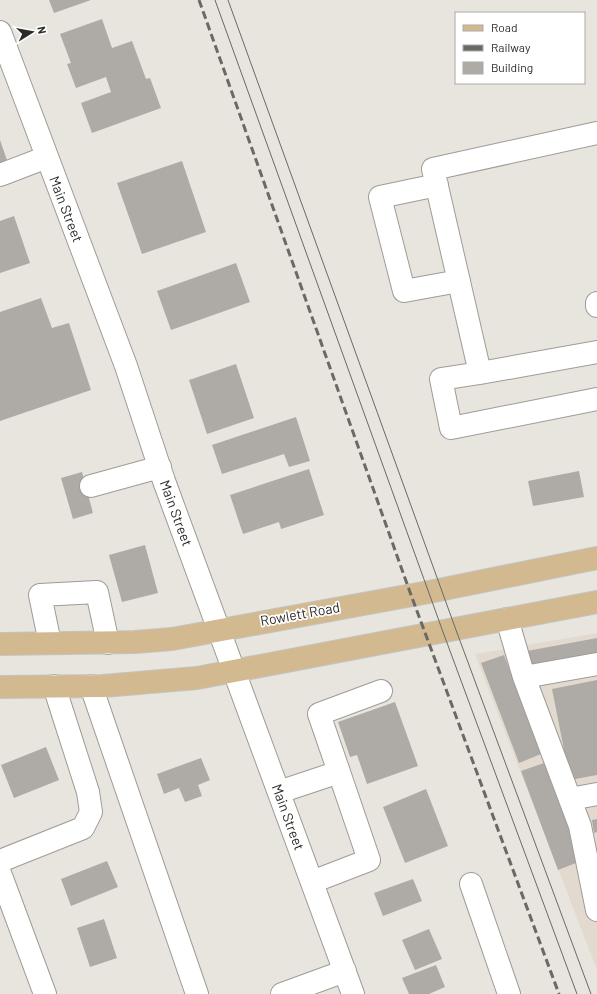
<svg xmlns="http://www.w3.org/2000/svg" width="597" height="994" font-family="Barlow,sans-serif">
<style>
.built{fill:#e2dace}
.building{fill:#aeaaa5}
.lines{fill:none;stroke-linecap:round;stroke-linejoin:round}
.minor-casing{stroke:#9f9b96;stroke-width:24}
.major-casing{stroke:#c4c4c3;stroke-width:24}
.minor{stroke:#fff;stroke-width:22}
.major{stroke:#d2b98f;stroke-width:22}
.tram{stroke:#6a6965;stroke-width:1}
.rail{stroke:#6a6965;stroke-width:3;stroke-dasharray:8 4;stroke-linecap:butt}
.labels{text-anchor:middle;stroke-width:3.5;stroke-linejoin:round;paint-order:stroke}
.street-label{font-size:14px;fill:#2c2b29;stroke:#fff}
</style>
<rect width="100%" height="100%" fill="#e8e5df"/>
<path class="built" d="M597,633V970L475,654Z"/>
<path class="building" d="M49,0H91L54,13Z
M102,19L112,48L132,41L146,79L150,78L161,108L92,133L81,103L111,92L106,77L76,88L67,64L71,63L60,34Z
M0,140L9,166L0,169Z
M182,161L206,232L142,254L117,183Z
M14,216L30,263L0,273V221Z
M236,263L250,302L171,330L157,291Z
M41,298L52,328L69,323L91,390L0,421V312Z
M236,364L254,418L207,434L189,380Z
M296,417L310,461L289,467L284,454L222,474L212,445Z
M309,469L324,515L281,529L279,522L243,534L230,495Z
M579,471L584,497L533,506L528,481Z
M82,472L93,513L73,519L61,478Z
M145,545L158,593L122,602L109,555Z
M597,638V654L530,667L527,651Z
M504,655L541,754L519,763L481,663Z
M597,680V775L570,780L552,689Z
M395,702L418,766L367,784L357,755L350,757L338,722Z
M46,747L59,780L14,798L1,765Z
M201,758L210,780L198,785L202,796L185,802L179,788L164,794L157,774Z
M544,763L581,861L558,870L521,771Z
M426,789L448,846L405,863L383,807Z
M597,819V832L594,833L592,820Z
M107,861L118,887L71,906L61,879Z
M413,879L422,901L383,916L374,893Z
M104,919L117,958L90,967L77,928Z
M429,929L442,959L415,970L402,940Z
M436,965L445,987L429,994H409L402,978Z"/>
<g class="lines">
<g class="minor-casing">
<path id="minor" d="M0,32L126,366L164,481L353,994
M597,133L433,169L480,373L597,352
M0,175L47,157
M437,185L380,197L404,291L459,281
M597,303V306
M480,373L441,379L451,428L597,399
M91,486L160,467
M507,619L524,677
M50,643L40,595L97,592L108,643
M597,664L524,677L580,826L597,910
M91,686L197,994
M339,772L319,714L381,691
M279,792L339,772L369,860L312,882
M570,799L597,794
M0,861L83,828L91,812L88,792L54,686
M0,873L45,994
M471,884L509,994
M282,994L345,971"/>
</g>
<g class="major-casing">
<path id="major" d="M0,644L135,642L172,639L429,592L597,558
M0,687L103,686L197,678L597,602"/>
</g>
<use href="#minor" class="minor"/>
<use href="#major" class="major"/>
<path class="tram" d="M215,0L443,632L577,994
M228,0L456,630L591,994"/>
<path class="rail" d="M199,0L411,595L559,994"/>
</g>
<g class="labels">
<g class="street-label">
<text transform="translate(66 209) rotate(69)" y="5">Main Street</text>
<text transform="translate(176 513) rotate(70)" y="5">Main Street</text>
<text transform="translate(300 614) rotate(-10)" y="5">Rowlett Road</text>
<text transform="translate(288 817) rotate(70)" y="5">Main Street</text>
</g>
</g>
<rect x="455" y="12" width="130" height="72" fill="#ffffff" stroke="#abaaa9"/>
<rect x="463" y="25" width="20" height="6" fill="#d2b98f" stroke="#abaaa9"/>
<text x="491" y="32" font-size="12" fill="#2c2b29">Road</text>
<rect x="463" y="45" width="20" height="6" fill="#6a6965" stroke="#abaaa9"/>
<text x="491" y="52" font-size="12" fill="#2c2b29">Railway</text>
<rect x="463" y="62" width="20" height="12" fill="#aeaaa5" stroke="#abaaa9"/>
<text x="491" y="72" font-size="12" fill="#2c2b29">Building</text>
<g transform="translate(32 32) rotate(79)" stroke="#ffffff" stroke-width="3" paint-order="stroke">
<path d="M0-3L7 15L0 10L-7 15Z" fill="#2c2b29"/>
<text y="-6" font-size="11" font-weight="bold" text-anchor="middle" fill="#2c2b29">N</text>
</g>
</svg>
